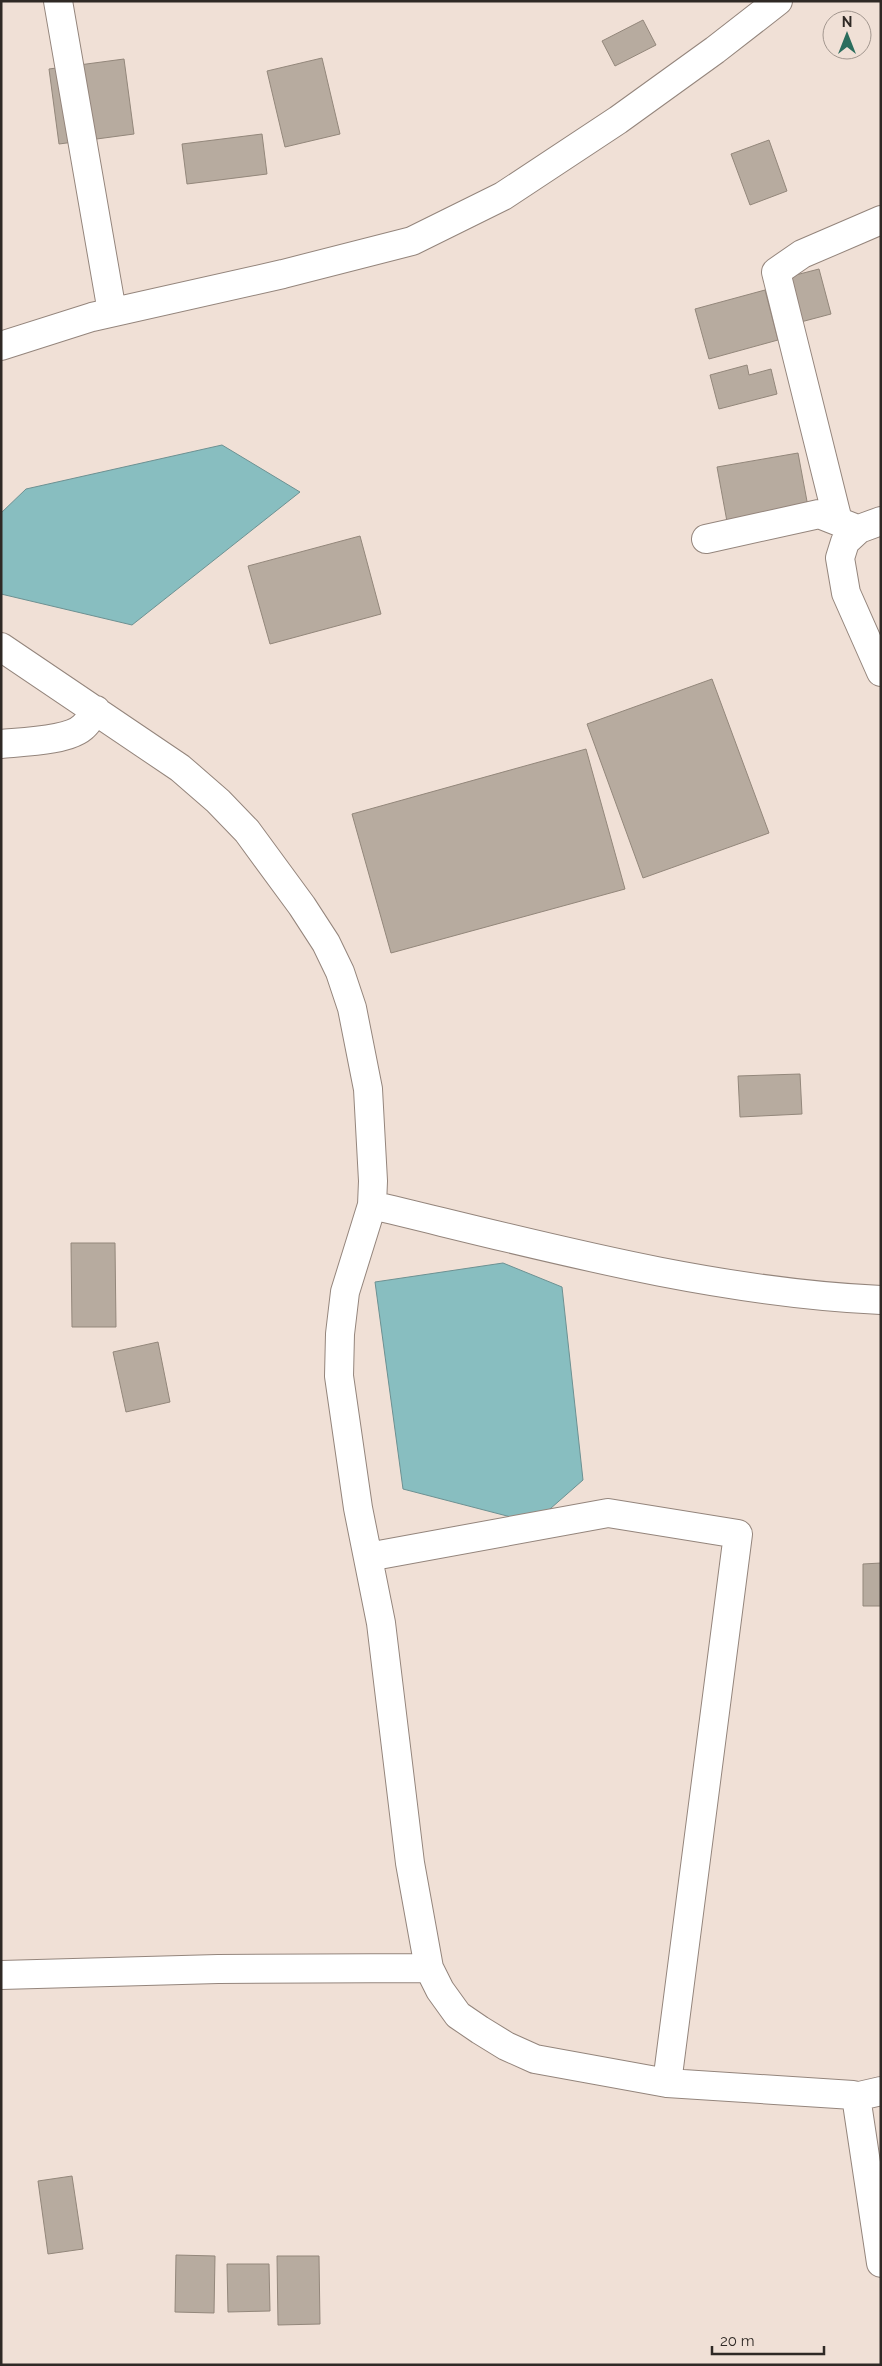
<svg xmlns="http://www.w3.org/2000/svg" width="882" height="2366" font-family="Raleway,sans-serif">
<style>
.water{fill:#88bec0;stroke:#6d9192}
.building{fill:#b7ab9f;stroke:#93877b}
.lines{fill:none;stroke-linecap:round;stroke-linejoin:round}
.street-casing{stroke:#94857c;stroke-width:30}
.street{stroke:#fff;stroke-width:28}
</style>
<rect width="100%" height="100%" fill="#f0e0d6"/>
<path class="water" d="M222,445L300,492L132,625L1,594V513L26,489Z
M503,1263L562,1287L583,1480L534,1523L403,1489L375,1282Z"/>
<path class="building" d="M643,20L656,45L615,66L602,41Z
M322,58L340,134L285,147L267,71Z
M124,59L134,134L59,144L49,69Z
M262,134L267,174L187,184L182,144Z
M769,140L787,191L750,205L731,154Z
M819,269L831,314L797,323L784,278Z
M765,290L778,340L709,359L695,309Z
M747,365L749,375L771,369L777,394L719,409L710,375Z
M798,453L809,512L728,527L717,467Z
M360,536L381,614L270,644L248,566Z
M712,679L769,833L643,878L587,724Z
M586,749L625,889L391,953L352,814Z
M800,1074L802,1114L740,1117L738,1076Z
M71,1243H115L116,1327H72Z
M158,1342L170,1402L126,1412L113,1352Z
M881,1563V1606H863V1564Z
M72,2176L83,2249L48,2254L38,2181Z
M176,2255L215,2256L214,2313L175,2312Z
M277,2256H319L320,2324L278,2325Z
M227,2264H269L270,2311L228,2312Z"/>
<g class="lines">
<g class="street-casing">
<path id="street" d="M58,1L112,312
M1,346L92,317L283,274L412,241L503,196L618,120L715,50L778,1
M838,521L776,272L802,254L881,220
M881,521L859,529L845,542L840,558L846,593L881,672
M706,539L819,514L852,527
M1,647L180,768L218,801L247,831L302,906L326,943L340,972L352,1008L368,1089L373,1181L372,1205L345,1292L340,1334L339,1376L358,1508L381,1623L410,1863L429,1968L440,1990L458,2015L480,2030L506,2046L535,2059L667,2083L853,2095L857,2103L881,2263
M1,744C21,742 70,741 84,726C89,722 92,715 96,710
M372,1205C539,1245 708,1292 881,1300
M368,1557L608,1513L738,1534L667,2083
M1,1975L218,1969L429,1968
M855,2097L881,2091"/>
</g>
<use href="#street" class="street"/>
</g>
<rect width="882" height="2366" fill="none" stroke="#2f2925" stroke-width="5"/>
<g transform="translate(847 35)"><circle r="24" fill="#f0e0d6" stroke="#a3978f"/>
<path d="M0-4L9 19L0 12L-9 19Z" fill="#2b6d5d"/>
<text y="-8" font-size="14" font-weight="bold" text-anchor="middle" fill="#2f2925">N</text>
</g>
<path d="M712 2346v8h112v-8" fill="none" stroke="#2f2925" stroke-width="2.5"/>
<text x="720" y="2346" font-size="15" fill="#2f2925" stroke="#f0e0d6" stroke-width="4" paint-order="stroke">20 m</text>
</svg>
